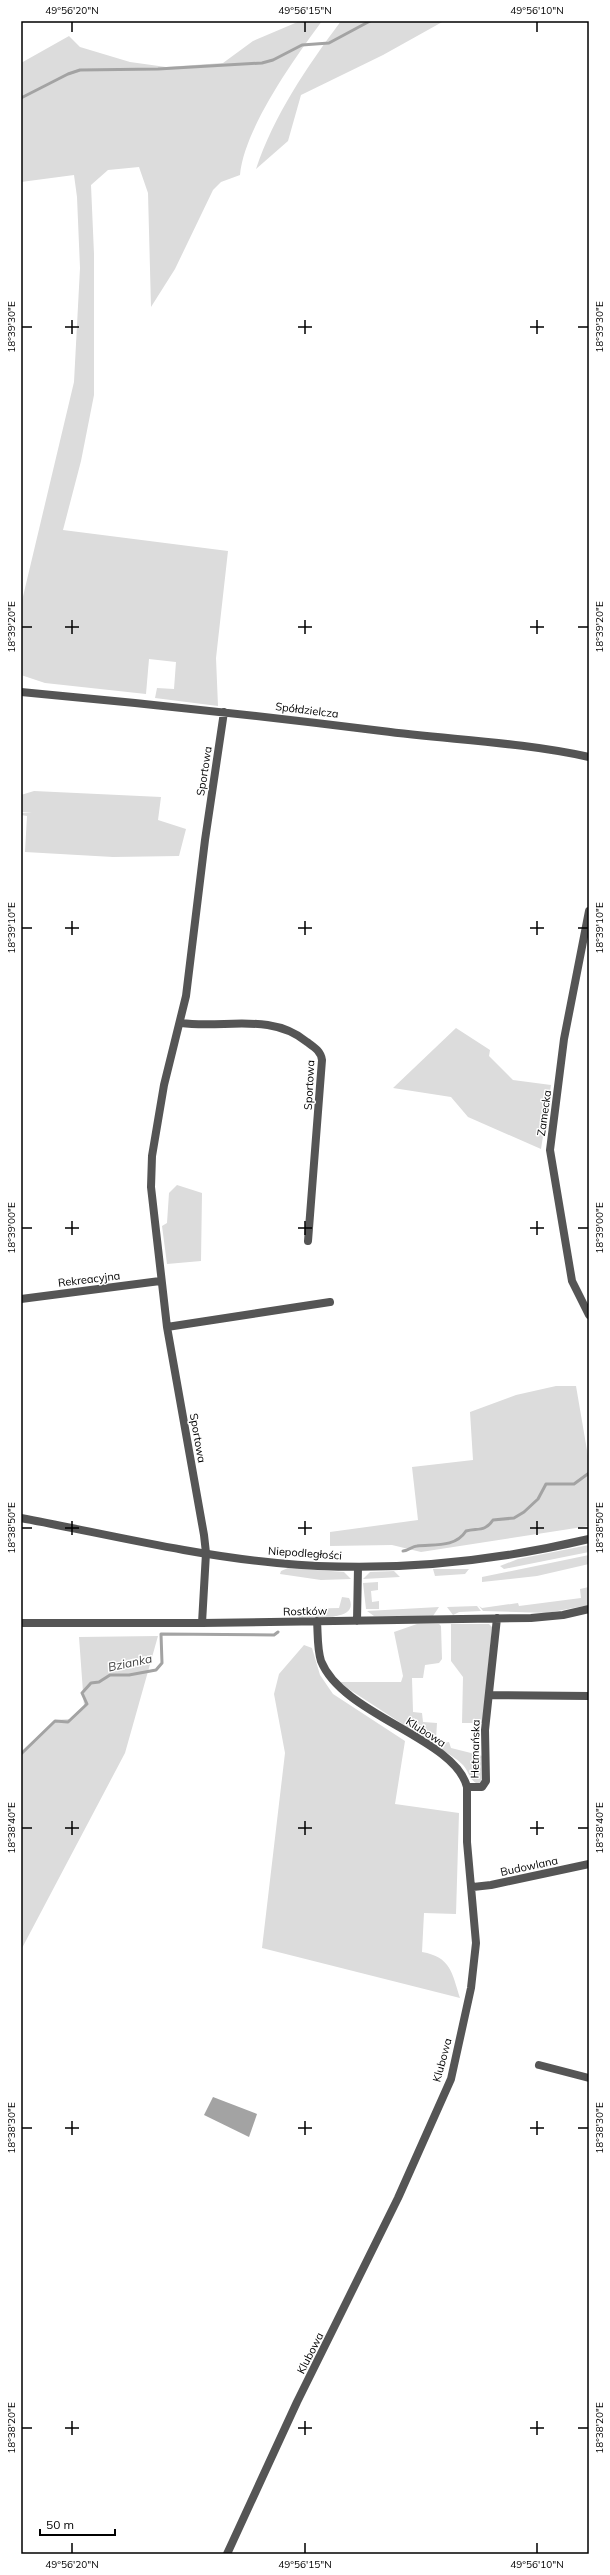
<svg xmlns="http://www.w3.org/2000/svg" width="610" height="2575" font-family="Mulish,sans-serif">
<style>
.green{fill:#dcdcdc}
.water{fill:#a3a3a3}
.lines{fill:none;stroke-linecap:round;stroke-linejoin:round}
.stream{stroke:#a3a3a3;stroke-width:3}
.minor{stroke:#555;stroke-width:8}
.tertiary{stroke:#555;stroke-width:8}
.ticks{fill:none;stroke:#000;stroke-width:1.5}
.labels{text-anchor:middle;stroke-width:3;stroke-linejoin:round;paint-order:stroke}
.street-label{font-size:11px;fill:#000;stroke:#fff}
.water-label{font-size:12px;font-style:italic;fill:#444;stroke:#fff}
.neatline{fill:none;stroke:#000;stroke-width:1.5}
.ticks-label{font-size:10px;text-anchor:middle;fill:#000}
</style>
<rect width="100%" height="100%" fill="#fff"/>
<path class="green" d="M300,21H322C294,59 244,129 240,175L221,182L213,190L175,269L151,307L148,193L139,167L108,170L91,185L94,254V395L81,461L63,530L228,551L216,658L218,706L155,698L157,688L174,689L176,662L149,659L146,694L45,683L21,675V605L74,382L80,268L77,197L74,175L21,182V63L69,36L80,47L130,62L166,67L223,63L253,41Z
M341,21H444L383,55L301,95L288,141L256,169C274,115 307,67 341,21Z
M34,791L161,797L158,820L186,829L179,856L113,857L25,852L27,816L21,815V813H32L21,812V795Z
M456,1028L490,1050L489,1056L513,1080L551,1085L541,1149L468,1117L451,1097L393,1088Z
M177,1185L202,1193L201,1261L167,1264L162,1226L167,1223L169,1193Z
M556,1386H576L589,1462V1526L421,1552L392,1545L330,1546V1532L418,1520L412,1467L473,1460L470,1412L516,1395Z
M589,1545V1552L504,1569L500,1566L518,1559Z
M589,1555V1564L537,1576L482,1582V1577Z
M288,1568L344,1572L351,1579L321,1580L280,1574L281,1571Z
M433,1569H469L465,1574L435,1576Z
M394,1571L400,1577L363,1579L370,1572Z
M378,1582V1590L371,1591L372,1602L379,1601V1609H366L363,1583Z
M589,1587V1605L547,1613L483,1611L479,1606L482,1608L518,1603L519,1606L581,1598L580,1589Z
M342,1597L349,1598C361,1622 311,1617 299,1618V1609L339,1608Z
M477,1606L481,1611L459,1612L453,1615L447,1607Z
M439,1607L433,1616H374L367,1611Z
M417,1624H439L441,1626L442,1659L439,1663L425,1665L423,1678H412L413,1712L422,1713L423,1722L437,1723L436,1739L430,1742L341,1684V1682H401L403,1676L394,1632Z
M451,1624H489L492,1627L483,1723H462L463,1677L451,1661Z
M158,1636L125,1753L21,1950V1752L55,1720L70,1719L84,1706L79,1637Z
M304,1645L312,1648L320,1675L333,1694L405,1741L395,1804L459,1813L456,1914L424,1913L422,1952C451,1957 452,1973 460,1998L262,1948L285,1753L274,1694L279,1674Z
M449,1742L451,1748L483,1756V1782L480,1785C469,1781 470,1773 463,1765C456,1758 447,1753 439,1748L443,1743Z"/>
<path class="water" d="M213,2097L257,2114L249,2137L204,2115Z"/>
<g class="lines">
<path class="stream" d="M21,98L68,74L80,70L158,69L262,63L273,60L302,45L329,43L370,21
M403,1551C409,1551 412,1546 417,1546C434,1544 455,1548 466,1531C478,1528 485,1532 493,1520L514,1518L524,1512L538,1499L546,1484H574L589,1473
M21,1754L55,1721L68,1722L87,1704L82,1693L91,1683L99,1682L110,1675H129L156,1670L162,1663L161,1634L274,1635L278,1632"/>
<path class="minor" d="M21,692C142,703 262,716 382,731C451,740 521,742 589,757
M589,911L564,1039L550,1150L572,1281L589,1315
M181,1023C224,1029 271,1012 307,1042C314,1047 321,1051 322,1060L308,1241
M21,1299L160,1281
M167,1327L330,1302
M357,1621L358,1567
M21,1623H202L531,1618L563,1615L589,1609
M202,1623L206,1553L204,1535L167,1327L151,1187L152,1156L164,1085L186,996L205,840L224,712
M489,1695L589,1696
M467,1787H482L486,1781L485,1730L497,1618
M473,1887L491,1885L589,1864
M539,2065L589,2078
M227,2554L297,2402L398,2198L451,2079L471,1988L476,1943L467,1842V1787C455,1738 343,1716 321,1661C317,1648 318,1634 317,1621"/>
<path class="tertiary" d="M21,1518C106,1534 191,1555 277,1563C382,1573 487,1563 589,1539"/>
</g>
<path class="ticks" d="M72,22V32M305,22V32M537,22V32M72,320V334M305,320V334M537,320V334M22,327H32M65,327H79M298,327H312M530,327H544M578,327H588M72,620V634M305,620V634M537,620V634M22,627H32M65,627H79M298,627H312M530,627H544M578,627H588M72,921V935M305,921V935M537,921V935M22,928H32M65,928H79M298,928H312M530,928H544M578,928H588M72,1221V1235M305,1221V1235M537,1221V1235M22,1228H32M65,1228H79M298,1228H312M530,1228H544M578,1228H588M72,1521V1535M305,1521V1535M537,1521V1535M22,1528H32M65,1528H79M298,1528H312M530,1528H544M578,1528H588M72,1821V1835M305,1821V1835M537,1821V1835M22,1828H32M65,1828H79M298,1828H312M530,1828H544M578,1828H588M72,2121V2135M305,2121V2135M537,2121V2135M22,2128H32M65,2128H79M298,2128H312M530,2128H544M578,2128H588M72,2421V2435M305,2421V2435M537,2421V2435M22,2428H32M65,2428H79M298,2428H312M530,2428H544M578,2428H588M72,2543V2553M305,2543V2553M537,2543V2553"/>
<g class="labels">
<g class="street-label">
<text transform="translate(307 710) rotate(7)" y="4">Spółdzielcza</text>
<text transform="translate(204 771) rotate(-81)" y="4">Sportowa</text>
<text transform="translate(309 1085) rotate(-87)" y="4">Sportowa</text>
<text transform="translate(544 1113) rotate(-82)" y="4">Zamecka</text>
<text transform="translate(89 1279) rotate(-7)" y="4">Rekreacyjna</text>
<text transform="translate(198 1438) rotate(80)" y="4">Sportowa</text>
<text transform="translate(305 1553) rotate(4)" y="4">Niepodległości</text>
<text transform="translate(305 1611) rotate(-1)" y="4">Rostków</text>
<text transform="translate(426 1732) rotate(33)" y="4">Klubowa</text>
<text transform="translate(475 1749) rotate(-89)" y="4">Hetmańska</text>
<text transform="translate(529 1866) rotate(-12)" y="4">Budowlana</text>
<text transform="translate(442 2060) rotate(-75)" y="4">Klubowa</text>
<text transform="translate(310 2353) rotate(-63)" y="4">Klubowa</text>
</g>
<g class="water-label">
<text transform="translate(130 1663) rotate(-12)" y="4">Bzianka</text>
</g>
</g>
<rect width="610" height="2575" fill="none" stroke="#ffffff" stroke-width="44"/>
<path d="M40 2529v6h75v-6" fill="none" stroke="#000000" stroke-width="2"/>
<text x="46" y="2529" font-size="12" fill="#000000" stroke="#ffffff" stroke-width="3" paint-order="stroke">50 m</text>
<rect x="22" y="22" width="566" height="2531" class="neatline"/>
<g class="ticks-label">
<text x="72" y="14">49°56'20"N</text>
<text x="305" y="14">49°56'15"N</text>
<text x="537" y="14">49°56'10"N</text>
<text transform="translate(599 327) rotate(-90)" y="4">18°39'30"E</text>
<text transform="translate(11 327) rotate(-90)" y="4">18°39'30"E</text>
<text transform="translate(599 627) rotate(-90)" y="4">18°39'20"E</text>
<text transform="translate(11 627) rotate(-90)" y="4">18°39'20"E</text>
<text transform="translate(599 928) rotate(-90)" y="4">18°39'10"E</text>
<text transform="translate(11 928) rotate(-90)" y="4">18°39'10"E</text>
<text transform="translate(11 1228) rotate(-90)" y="4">18°39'00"E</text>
<text transform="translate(599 1228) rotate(-90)" y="4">18°39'00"E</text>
<text transform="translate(11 1528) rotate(-90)" y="4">18°38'50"E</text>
<text transform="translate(599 1528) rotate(-90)" y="4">18°38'50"E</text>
<text transform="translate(599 1828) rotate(-90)" y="4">18°38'40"E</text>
<text transform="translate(11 1828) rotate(-90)" y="4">18°38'40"E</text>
<text transform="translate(599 2128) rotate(-90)" y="4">18°38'30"E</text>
<text transform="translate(11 2128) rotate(-90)" y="4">18°38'30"E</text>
<text transform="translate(599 2428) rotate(-90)" y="4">18°38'20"E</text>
<text transform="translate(11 2428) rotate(-90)" y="4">18°38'20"E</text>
<text x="72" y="2568">49°56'20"N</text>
<text x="305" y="2568">49°56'15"N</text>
<text x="537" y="2568">49°56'10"N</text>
</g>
</svg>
